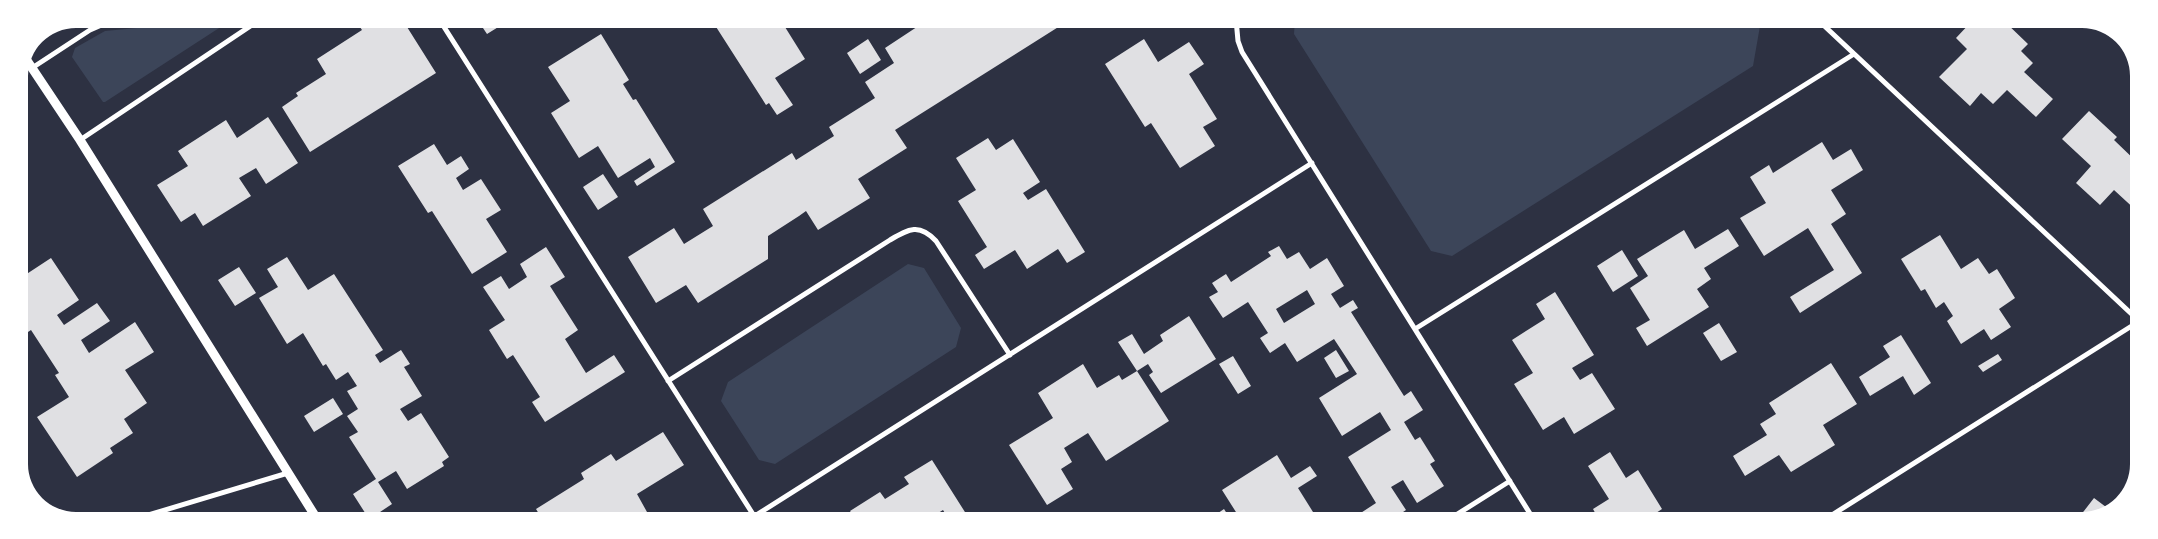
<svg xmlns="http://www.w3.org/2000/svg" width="2158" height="539" font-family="'Fira Sans Condensed',sans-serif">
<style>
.green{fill:#3c4559}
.building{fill:#e0e0e3;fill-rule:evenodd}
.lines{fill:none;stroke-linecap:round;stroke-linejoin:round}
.minor{stroke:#fff;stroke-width:5}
.tertiary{stroke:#fff;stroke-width:9}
</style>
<rect width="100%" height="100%" fill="#2d3142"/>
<path class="green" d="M208,19H233L105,102H103L72,57L75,48L105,31L178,24Z
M1295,19L1753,20L1760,26L1753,66L1452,256L1431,251L1294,34Z
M908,264L924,268L961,328L956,347L775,464L759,460L721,401L728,382Z"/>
<path class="building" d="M366,19H402L436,73L310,152L282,107L298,96L296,93L326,74L317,59L362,30L358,24Z
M477,19H511L487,34Z
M711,19H796L785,27L805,59L775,78L793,105L777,115L769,103L766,105Z
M929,19H954L958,26L967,19H1071L895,130L907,148L858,179L870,198L818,230L806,211L799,216L768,236V259L698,303L686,285L656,303L628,257L674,228L684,244L713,226L703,209L792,153L796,160L834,136L829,127L875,98L865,82L894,63L885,48Z
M1970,20H2003L2028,44L2021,51L2033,63L2024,72L2053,99L2036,117L2007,90L1993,104L1981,93L1970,106L1939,77L1967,49L1956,38L1972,21Z
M601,34L629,80L623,84L633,100L636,99L675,162L637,186L634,181L655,167L650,158L618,178L598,146L579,158L551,113L570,101L548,67Z
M868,39L881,60L860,74L847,53Z
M1144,39L1158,62L1189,42L1204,64L1189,74L1217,119L1203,127L1215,146L1180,168L1151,123L1145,127L1105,64Z
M2089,111L2117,137L2114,140L2139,164V213L2114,190L2100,205L2076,183L2091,166L2062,139Z
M268,117L298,163L266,184L256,168L239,178L251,196L203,226L195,213L181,222L157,185L188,166L178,151L226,120L237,138Z
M988,138L996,150L1013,139L1040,182L1023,193L1028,200L1046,189L1085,252L1067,263L1058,249L1027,269L1015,250L984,269L975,255L987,247L958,201L976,190L956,158Z
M1822,142L1833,160L1851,149L1863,170L1831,190L1846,214L1831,224L1862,273L1800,313L1790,297L1834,270L1808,228L1764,256L1740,218L1766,203L1750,177L1769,165L1773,173Z
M434,144L447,165L461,156L469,169L456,178L463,190L481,179L501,210L486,219L507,252L472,274L432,211L428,213L398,166Z
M603,174L618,197L598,210L583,187Z
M1728,229L1739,246L1704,268L1711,279L1697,289L1709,307L1647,346L1636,328L1650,320L1630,288L1648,276L1637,259L1684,230L1695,249Z
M1940,235L1961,269L1978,258L1989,274L1997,269L2015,298L1999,309L2011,327L1991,340L1984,329L1961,344L1947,321L1953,316L1944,302L1936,308L1925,289L1921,291L1901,259Z
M1279,246L1287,259L1299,252L1310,269L1327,258L1344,286L1331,294L1340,308L1353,300L1358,308L1351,312L1358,323L1404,396L1411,391L1423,410L1404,422L1415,440L1420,437L1435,461L1430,464L1444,486L1417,503L1403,480L1391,487L1406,510L1391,520H1350L1376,503L1348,457L1391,430L1380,412L1342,436L1319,398L1357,374L1334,339L1297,362L1285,343L1270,353L1260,338L1268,333L1248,302L1223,318L1209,297L1218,292L1212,283L1226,274L1231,282L1271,256L1268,252ZM1307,290L1315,304L1284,323L1276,309Z
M546,247L565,277L550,286L578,330L565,339L586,373L614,355L625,372L545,422L532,402L540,397L513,355L507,359L489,330L505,320L483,287L501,276L509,289L527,277L520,264Z
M1622,250L1638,276L1613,292L1597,266Z
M287,257L308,290L334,274L383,350L375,355L380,363L401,350L410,364L404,367L422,396L400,409L408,421L421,413L449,457L442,462L444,466L407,489L396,471L378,482L392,504L377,514L381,519H369L353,494L376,479L349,437L358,432L347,416L358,409L347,391L357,386L348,372L336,380L326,364L323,366L303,333L287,344L259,298L278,287L267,269Z
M51,258L79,300L57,315L64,325L97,303L110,321L81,340L89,353L135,322L154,352L125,370L147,403L124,419L133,433L110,448L113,453L77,477L37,417L69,397L55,375L59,373L31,330L19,338V279Z
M239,267L256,293L235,306L218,280Z
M1555,292L1594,355L1572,368L1580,380L1592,373L1615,409L1574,434L1564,417L1543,430L1514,384L1533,373L1512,340L1545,319L1536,304Z
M1189,316L1216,359L1161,393L1149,375L1153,372L1148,364L1137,371L1118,342L1132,334L1144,354L1163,341L1160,335Z
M1719,323L1737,352L1721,361L1703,333Z
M1901,335L1931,383L1914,395L1903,376L1870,396L1859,377L1890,357L1883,346Z
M1336,350L1349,371L1336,378L1324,358Z
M1998,354L2002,360L1983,372L1978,366Z
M1233,356L1251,386L1238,394L1219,364Z
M1831,363L1857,404L1823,425L1835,445L1791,472L1779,455L1745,476L1733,456L1767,435L1760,424L1776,414L1769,403Z
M1083,364L1097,388L1119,375L1122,380L1137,371L1169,421L1106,461L1088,433L1064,448L1072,462L1061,469L1073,489L1047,505L1009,445L1053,418L1038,393Z
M333,398L343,414L314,432L304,416Z
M663,432L684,465L637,494L647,512L636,519H542L536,509L584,479L581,473L611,454L616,461Z
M1610,452L1626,478L1638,470L1662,509L1650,517L1652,520H1599L1593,509L1609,499L1588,466Z
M1277,455L1291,478L1310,466L1317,476L1298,488L1318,520H1241L1222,490Z
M932,460L970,520H949L943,510L927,520H856L850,511L880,492L885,499L909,484L904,477Z
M2094,498L2110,510L2082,520H2077Z
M1224,509L1231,520H1208Z"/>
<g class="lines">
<path class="minor" d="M439,19L756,519
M1236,19L1238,41L1242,52L1534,520
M1818,20L2138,320
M32,68L90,30L106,23L141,19
M80,140L261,19
M1415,329L1854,54
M668,381L890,240C909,229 919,223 936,241L1010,355
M135,519L288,473
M750,519L1312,163
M1448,520L1510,481
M1824,520L2138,322"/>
<path class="tertiary" d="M26,59L80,140L317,519"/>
</g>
<path d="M0 0H2158V539H0ZM76 28H2082A48 48 0 0 1 2130 76V464A48 48 0 0 1 2082 512H76A48 48 0 0 1 28 464V76A48 48 0 0 1 76 28Z" fill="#fff" fill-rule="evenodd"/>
</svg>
